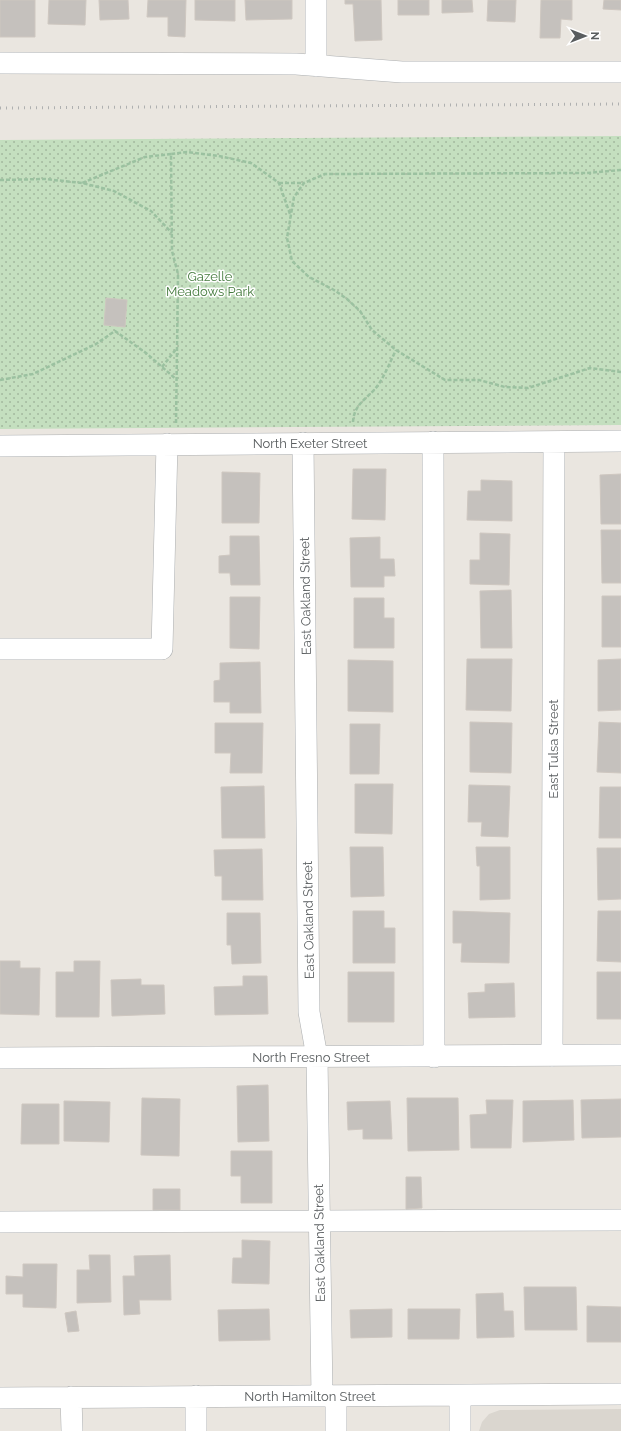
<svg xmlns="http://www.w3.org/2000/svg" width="621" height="1431" font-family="Raleway,sans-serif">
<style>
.education{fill:#dad6cf}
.park{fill:url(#park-dots)}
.building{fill:#c5c1bd;stroke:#cec7c0}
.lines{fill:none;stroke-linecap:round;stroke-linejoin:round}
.minor-casing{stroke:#acafb1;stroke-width:22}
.path{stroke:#9bc1a0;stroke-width:2.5;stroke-dasharray:4 2;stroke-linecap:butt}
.minor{stroke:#fff;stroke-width:21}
.rail{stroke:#afb0b0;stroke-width:3;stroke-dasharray:1 5;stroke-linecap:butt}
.labels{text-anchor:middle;stroke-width:3;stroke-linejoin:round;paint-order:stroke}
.park-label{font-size:13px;fill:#447a3d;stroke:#fff}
.street-label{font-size:13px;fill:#595d5f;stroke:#fff}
</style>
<defs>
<pattern id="park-dots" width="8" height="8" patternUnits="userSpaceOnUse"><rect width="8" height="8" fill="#c4dfbf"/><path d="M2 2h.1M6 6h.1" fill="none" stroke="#a2b89e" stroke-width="1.8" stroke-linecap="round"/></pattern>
</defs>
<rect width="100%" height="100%" fill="#eae6e0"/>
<path class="education" d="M621,1409V1431H479L482,1422L489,1414L500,1410Z"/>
<path class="park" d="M621,136V425L0,429V140Z"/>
<path class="building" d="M0,0H35V37H0Z
M49,0H86L85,25L48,24Z
M99,0H128L129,19L100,20Z
M148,0H186L185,37L168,36V17H147Z
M195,0H235V21L195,20Z
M245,0H292V19L246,20Z
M345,0H381L382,40L355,41L353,4H345Z
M398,0H429V15H398Z
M442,0H472L473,12L442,13Z
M488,0H516L515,22L487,21Z
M541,0H572V20L561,19L560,38H540Z
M604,0H621V10L603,9Z
M106,298L127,300L125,327L104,325Z
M353,469H386L385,520L352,519Z
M222,472L260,473L259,523H222Z
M621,474V524H601L600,475Z
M481,480L512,481V521L467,520L468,491H481Z
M601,530H621V583H602Z
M480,533L510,534L509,585L470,584V560H480Z
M230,536H259L260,585H231L230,573H219V556L230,555Z
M380,537V559H394L395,576H384V587H351L350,538Z
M511,590L512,648H481L480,591Z
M602,596H621V647H602Z
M230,597H260L259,649L230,648Z
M354,598H384V618H394V648H354Z
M467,659H512L511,711L466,710Z
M621,659V710L598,711V660Z
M348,660L393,661V712L348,711Z
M260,662L261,713H230V702H214V681L220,680V663Z
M470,722L512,723L511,773L470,772Z
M599,722L621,723V773L597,772Z
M215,723H263L262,773H230L231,753H215Z
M350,724H380L379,774H350Z
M355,784H393L392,834L355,833Z
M469,785L510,786L508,837L481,836L482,822H468Z
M264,786L265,838H222L221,787Z
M600,787H621V838H599Z
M350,847H383L384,896L351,897Z
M476,847H510V899L480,900V866H477Z
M597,848H621V899L598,900Z
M262,849L263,900H222V876H215L214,850Z
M353,911H384V928H395V963H353Z
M453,911L510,913L509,963L461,962L462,943H453Z
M598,911H621V962L597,961Z
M227,913H260L261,963L232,964L231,945H227Z
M0,961H20V968H40L39,1015L0,1014Z
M74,961H100L99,1017H56V972H74Z
M348,972H394V1022H348Z
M597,972H621V1019H597Z
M243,976H267L268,1014L215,1015L214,987L243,986Z
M141,979V985H164L165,1014L112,1016L111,980Z
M514,983L515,1017L469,1018L468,993L485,992V984Z
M268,1085L269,1141L238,1142L237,1086Z
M142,1098L180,1099L179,1156L141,1155Z
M407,1098H458L459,1150L408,1151Z
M621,1099V1137L582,1138L581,1100Z
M486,1100H513L511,1148H471L470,1115L487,1114Z
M573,1100L574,1140L523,1142V1101Z
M64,1101L110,1102L109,1142L64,1141Z
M390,1101L392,1139H363V1129L348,1130L347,1102Z
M22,1104H59V1144H21Z
M231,1151H272V1203H241V1176H231Z
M406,1177H421L422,1208L406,1209Z
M153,1189H180V1210H153Z
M242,1240L270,1241L269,1284L232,1283L233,1258H242Z
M89,1255H110L111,1302L77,1303V1270H90Z
M170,1255L171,1300H139L140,1314L124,1315L123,1276H135L134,1256Z
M23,1264H57L56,1308L23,1307V1294H6V1276L23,1277Z
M524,1287H576L577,1330H525Z
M503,1293L504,1311H513L514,1337L477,1338L476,1294Z
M587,1306L621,1307V1342H587Z
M269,1309L270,1340L219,1341L218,1310Z
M392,1309V1337L351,1338L350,1310Z
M408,1309H460L459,1339H408Z
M76,1311L79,1331L68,1332L65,1313Z"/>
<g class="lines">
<g class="minor-casing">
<path id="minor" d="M316,0V66
M0,63L296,64L402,72H621
M433,442L434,1057
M303,443L309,1012L317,1057L322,1396
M0,446L621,441
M0,649H162L167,444
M552,1056L554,442
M0,1058L621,1055
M0,1222L621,1220
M196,1396V1431
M336,1396V1431
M460,1396V1431
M71,1397L72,1431
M0,1398L621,1394"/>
</g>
<path class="path" d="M171,154L145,157L82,183L114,191L151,211L172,233
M621,170L587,173L325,174L304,183L294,197L287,238L292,261L309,277L334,290L347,299L360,311L372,330L396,350L445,380H479L505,387L528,388L590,368L621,372
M0,180L45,179L82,183
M279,183H304
M162,367L177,348
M0,380L33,374L96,344L115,331L146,353L177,380
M353,422C354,405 365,400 375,389C384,378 390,362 396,350
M176,423L178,274L172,251L171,154L187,152L219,156L251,163L279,183L290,214"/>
<use href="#minor" class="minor"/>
<path class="rail" d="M0,108L621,104"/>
</g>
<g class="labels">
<g class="park-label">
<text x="210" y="281">Gazelle<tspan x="210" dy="15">Meadows Park</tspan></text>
</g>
<g class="street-label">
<text x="310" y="448">North Exeter Street</text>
<text transform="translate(305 596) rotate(-91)" y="5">East Oakland Street</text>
<text transform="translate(553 749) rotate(-90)" y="5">East Tulsa Street</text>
<text transform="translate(308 920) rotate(-91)" y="5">East Oakland Street</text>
<text x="311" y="1062">North Fresno Street</text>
<text transform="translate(319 1243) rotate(-91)" y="5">East Oakland Street</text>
<text x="310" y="1401">North Hamilton Street</text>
</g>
</g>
<g transform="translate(585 36) rotate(90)" stroke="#ffffff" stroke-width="3" paint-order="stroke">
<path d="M0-3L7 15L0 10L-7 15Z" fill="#595d5f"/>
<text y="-6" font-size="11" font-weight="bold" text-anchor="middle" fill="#595d5f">N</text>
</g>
</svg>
